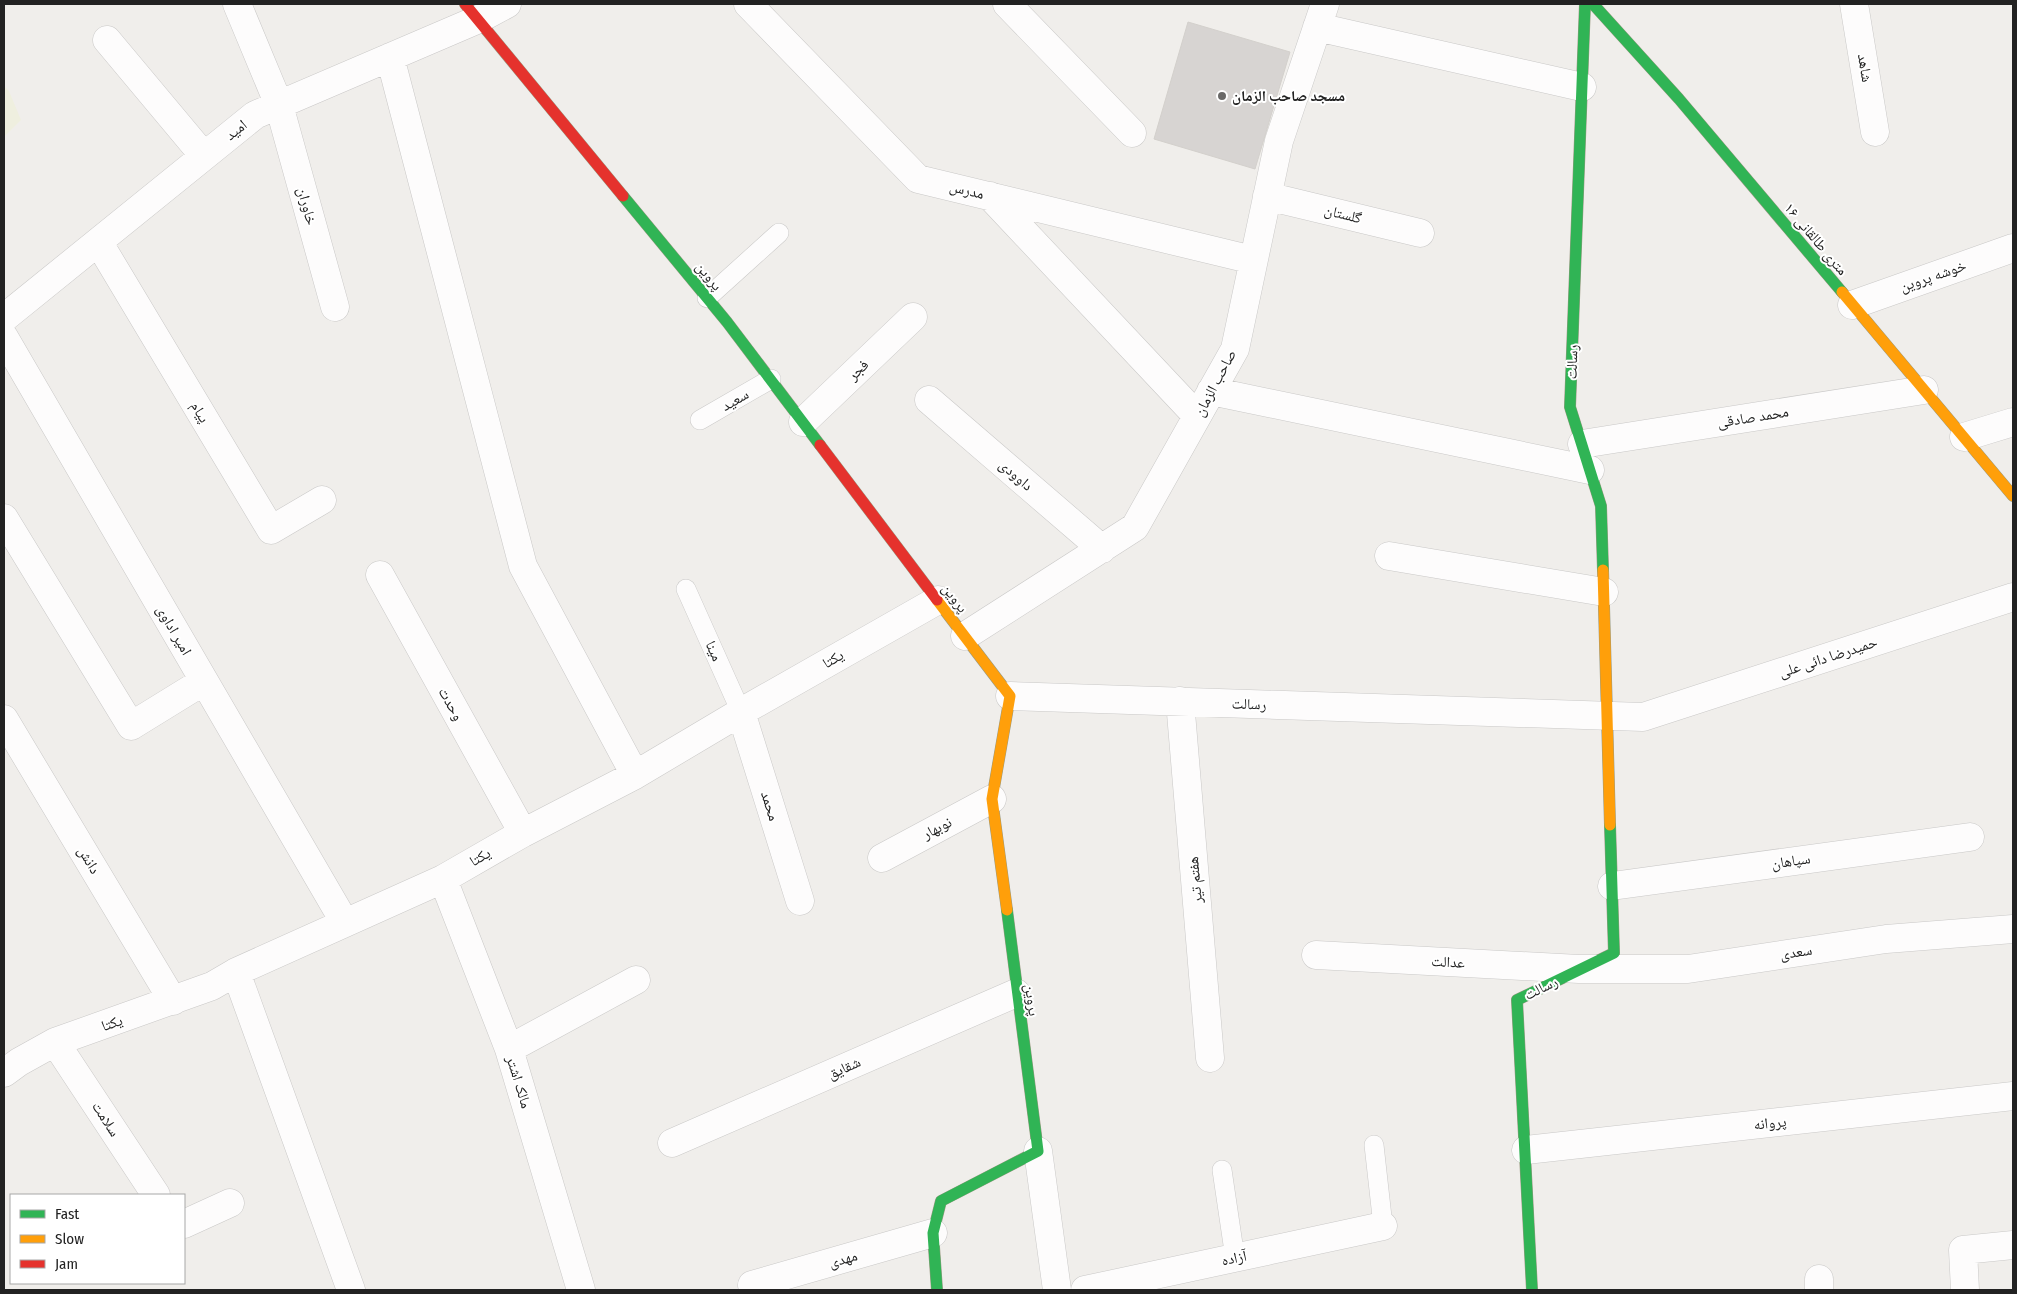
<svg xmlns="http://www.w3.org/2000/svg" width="2017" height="1294" font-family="'Fira Sans Condensed','Noto Naskh Arabic',sans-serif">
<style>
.farmland{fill:#efefdf}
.building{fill:#d7d4d2;stroke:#d3d0cc}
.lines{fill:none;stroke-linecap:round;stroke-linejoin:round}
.lane-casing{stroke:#c9c8c7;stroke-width:20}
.street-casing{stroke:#c9c8c7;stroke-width:29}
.fast-casing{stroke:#999a82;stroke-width:12}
.slow-casing{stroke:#999a82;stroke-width:12}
.jam-casing{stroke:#999a82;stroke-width:12}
.lane{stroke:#fdfcfc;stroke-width:19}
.street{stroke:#fdfcfc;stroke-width:28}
.fast{stroke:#30b455;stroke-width:11}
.slow{stroke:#ff9f0a;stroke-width:11}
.jam{stroke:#e5322d;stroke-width:11}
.poi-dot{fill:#6a6968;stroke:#fff;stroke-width:2}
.labels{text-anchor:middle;stroke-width:4;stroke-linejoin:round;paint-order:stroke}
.street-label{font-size:15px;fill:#222;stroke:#fff}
.poi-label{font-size:15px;font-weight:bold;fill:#222;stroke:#fff;text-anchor:start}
</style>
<rect width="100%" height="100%" fill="#f0eeeb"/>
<path class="farmland" d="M4,86L9,91L21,120L4,137Z"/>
<path class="building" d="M1188,22L1290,52L1255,169L1154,139Z"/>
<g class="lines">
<g class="lane-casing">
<path id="lane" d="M707,298L779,233
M700,420L771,379
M686,589L741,712
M1374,1145L1383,1226
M1222,1170L1235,1258"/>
</g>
<g class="street-casing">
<path id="street" d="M237,4L279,105L335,307
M748,4L918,179L1253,260
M1007,4L1132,133
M1854,4L1875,132
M1317,27L1582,87
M107,40L204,156
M390,57L523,566L635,775
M990,196L1197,416
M1267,196L1420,233
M99,243L271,530L322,500
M1852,305L2013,248
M4,318L255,115L479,19L507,4
M4,337L345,923
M1211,391L1590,470
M929,400L1102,549
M803,422L913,317
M1964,437L2013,422
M1582,444L1924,390
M4,518L131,726L204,681
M1389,556L1604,592
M380,575L523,833
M965,636L1135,527L1235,349L1279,141L1325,4
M1010,696L1643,717L2013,597
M1180,701L1210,1058
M741,712L800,901
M4,719L173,1001
M882,858L992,799
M443,879L509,1049L581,1290
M1612,886L1970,837
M1316,955L1579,969H1688L1886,939L2013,929
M236,972L351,1290
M55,1042L156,1195
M509,1049L636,980
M4,1073L19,1062L55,1042L212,986L236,972L443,879L523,833L635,775L741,712L938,600
M672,1143L1016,993
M1526,1150L2013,1096
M1038,1151L1057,1290
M184,1224L230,1203
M1819,1279V1290
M752,1285L933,1233
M1085,1290L1383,1226
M1965,1290L1963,1250L2013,1245"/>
</g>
<g class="fast-casing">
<path id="fast" d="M1585,4L1570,407L1601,506L1603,570
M1593,4L1679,99L1842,292
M623,196L727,322L820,445
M937,1290L933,1233L941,1201L1038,1151L1007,910
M1532,1290L1517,1000L1614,953L1610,825"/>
</g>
<g class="slow-casing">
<path id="slow" d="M1842,292L2013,496
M1603,570L1610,825
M937,600L1010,696L992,799L1007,910"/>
</g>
<g class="jam-casing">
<path id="jam" d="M465,4L623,196
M820,445L937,600"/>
</g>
<use href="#lane" class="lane"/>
<use href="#street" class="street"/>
<use href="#fast" class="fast"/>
<use href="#slow" class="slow"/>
<use href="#jam" class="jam"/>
</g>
<circle class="poi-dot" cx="1222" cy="96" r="5"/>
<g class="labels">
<g class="street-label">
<text transform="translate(1865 68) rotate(81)" y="5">شاهد</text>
<text transform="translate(236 130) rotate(-39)" y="5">امید</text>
<text transform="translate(967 190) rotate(14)" y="5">مدرس</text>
<text transform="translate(307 206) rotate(75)" y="5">خاوران</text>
<text transform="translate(1343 214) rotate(14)" y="5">گلستان</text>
<text transform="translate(1816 239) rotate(50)" y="5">۱۶ متری طالقانی</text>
<text transform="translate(709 276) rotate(51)" y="5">پروین</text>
<text transform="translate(1933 276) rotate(-19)" y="5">خوشه پروین</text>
<text transform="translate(1572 362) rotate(-88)" y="5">رسالت</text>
<text transform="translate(858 370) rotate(-44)" y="5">فجر</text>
<text transform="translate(1215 383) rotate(-62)" y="5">صاحب الزمان</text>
<text transform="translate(735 400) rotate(-30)" y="5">سعید</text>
<text transform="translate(200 412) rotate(59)" y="5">پیام</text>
<text transform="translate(1753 417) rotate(-9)" y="5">محمد صادقی</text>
<text transform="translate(1016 475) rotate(41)" y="5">داوودی</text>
<text transform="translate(955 598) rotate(53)" y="5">پروین</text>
<text transform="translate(174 630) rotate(60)" y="5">امیر اداوی</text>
<text transform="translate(714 651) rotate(66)" y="5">مینا</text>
<text transform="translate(1828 657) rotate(-18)" y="5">حمیدرضا دائی علی</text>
<text transform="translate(833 659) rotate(-30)" y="5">یکتا</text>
<text transform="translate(451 704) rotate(61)" y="5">وحدت</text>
<text transform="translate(1249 704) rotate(2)" y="5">رسالت</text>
<text transform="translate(770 806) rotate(73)" y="5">محمد</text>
<text transform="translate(937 828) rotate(-28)" y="5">نوبهار</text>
<text transform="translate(480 857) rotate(-30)" y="5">یکتا</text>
<text transform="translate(89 860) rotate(59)" y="5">دانش</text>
<text transform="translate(1791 861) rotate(-8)" y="5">سپاهان</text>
<text transform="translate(1195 880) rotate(-95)" y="5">هفتم تیر</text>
<text transform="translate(1796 952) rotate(-9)" y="5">سعدی</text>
<text transform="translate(1448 962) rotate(3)" y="5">عدالت</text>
<text transform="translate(1541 988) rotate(-26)" y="5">رسالت</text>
<text transform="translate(1032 1000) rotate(82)" y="5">پروین</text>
<text transform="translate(112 1023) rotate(-19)" y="5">یکتا</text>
<text transform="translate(844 1068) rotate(-24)" y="5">شقایق</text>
<text transform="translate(519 1082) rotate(73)" y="5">مالک اشتر</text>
<text transform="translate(106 1119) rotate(57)" y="5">سلامت</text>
<text transform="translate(1770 1123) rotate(-6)" y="5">پروانه</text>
<text transform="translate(1234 1258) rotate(-12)" y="5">آزاده</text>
<text transform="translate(843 1259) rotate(-16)" y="5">مهدی</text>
</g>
<g class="poi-label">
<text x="1232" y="101">مسجد صاحب الزمان</text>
</g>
</g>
<rect width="2017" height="1294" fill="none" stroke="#222222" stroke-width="10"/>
<rect x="10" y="1194" width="175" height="90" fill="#ffffff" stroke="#a7a7a7"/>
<rect x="20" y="1210" width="25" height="8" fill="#30b455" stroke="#a7a7a7"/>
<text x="55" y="1219" font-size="15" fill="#222222">Fast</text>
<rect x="20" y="1235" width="25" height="8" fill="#ff9f0a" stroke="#a7a7a7"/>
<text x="55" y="1244" font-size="15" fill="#222222">Slow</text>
<rect x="20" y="1260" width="25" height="8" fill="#e5322d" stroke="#a7a7a7"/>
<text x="55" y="1269" font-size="15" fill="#222222">Jam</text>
</svg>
